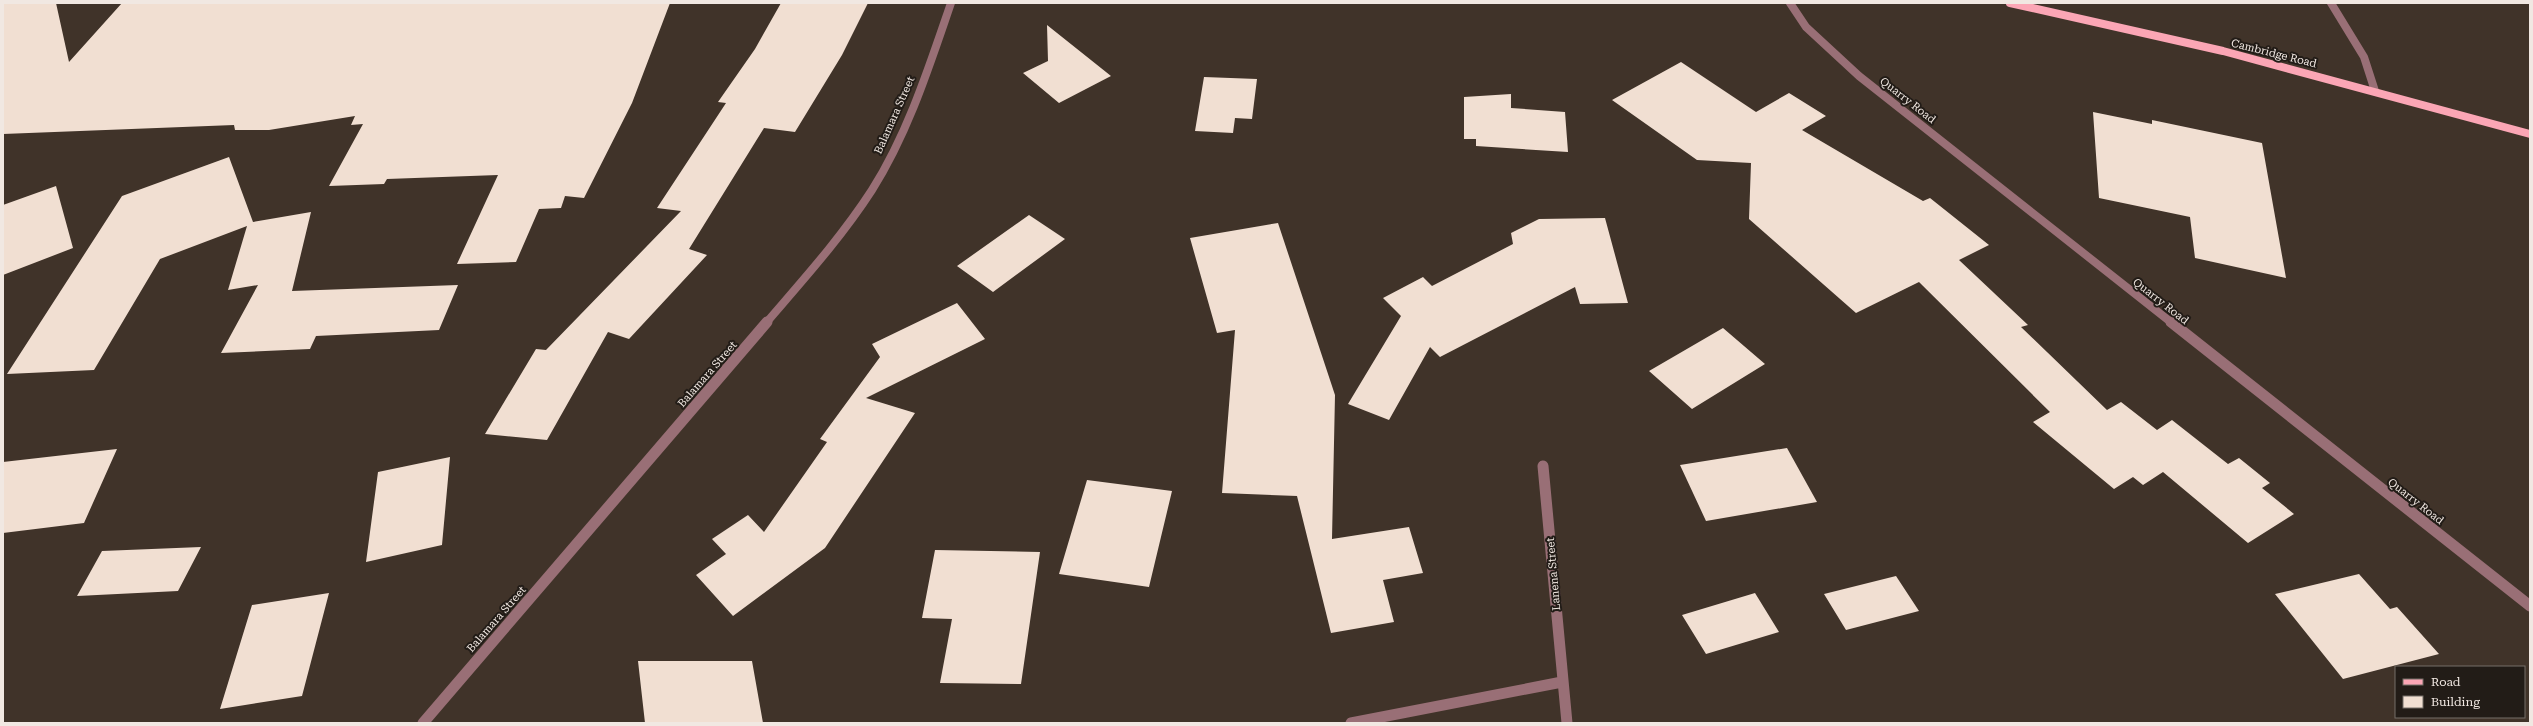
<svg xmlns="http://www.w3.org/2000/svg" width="2533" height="726" font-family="'Roboto Serif',serif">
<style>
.building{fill:#f1dfd2}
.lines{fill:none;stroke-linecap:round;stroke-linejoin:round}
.minor-far1{stroke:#996f76;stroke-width:8}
.minor{stroke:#996f76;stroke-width:11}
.major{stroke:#fba6b5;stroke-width:8}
.labels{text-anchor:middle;stroke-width:4;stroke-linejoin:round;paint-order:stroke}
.street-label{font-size:11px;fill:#f1e8e2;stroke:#221c17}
</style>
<rect width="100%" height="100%" fill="#403329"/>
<path class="building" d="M3,3H56L69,62L122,3H670L632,103L584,198L565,196L561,208L539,209L516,262L457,264L498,175L387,179L384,184L329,186L363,124L351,125L355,116L269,130H235L234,125L3,134Z
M781,3H868L842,55L795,132L764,128L689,249L707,255L629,339L608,332L547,440L485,434L536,349L546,350L681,211L657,208L726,103L718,102L755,49Z
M1047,25L1111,76L1059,103L1023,73L1048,61Z
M1681,62L1756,112L1789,93L1826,116L1802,130L1923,201L1930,198L1989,245L1959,260L2028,325L2021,327L2107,410L2121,402L2157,430L2172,420L2228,464L2239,458L2270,483L2262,488L2294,514L2248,543L2163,472L2143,485L2133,477L2114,489L2033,422L2050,412L1919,282L1856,313L1749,219L1751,163L1697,160L1612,100Z
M1204,77L1257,79L1252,119L1235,118L1233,133L1195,131Z
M1511,94V108L1565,112L1568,152L1476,146V139H1464V97Z
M2093,112L2152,124V120L2262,143L2286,278L2195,258L2190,217L2099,198Z
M229,157L253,222L311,212L292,291L458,285L439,330L316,336L310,349L221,353L258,285L228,290L247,226L160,259L94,370L7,374L122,196Z
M56,186L73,248L3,275V205Z
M1029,215L1065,239L993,292L957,266Z
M1605,218L1628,303L1580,304L1575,287L1440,357L1430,347L1389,420L1348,404L1401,316L1383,298L1423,277L1432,286L1513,244L1511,233L1539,219Z
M1278,223L1335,395L1332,539L1409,527L1423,573L1383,580L1394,622L1331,633L1297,496L1222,493L1235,330L1217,333L1190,238Z
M957,303L985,339L866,398L915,413L825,548L733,616L696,575L726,554L712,539L748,515L764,532L827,442L820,439L880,357L872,344Z
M1723,328L1765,364L1692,409L1649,371Z
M1787,448L1817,502L1706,521L1680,465Z
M117,449L84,523L3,533V462Z
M450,457L442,545L366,562L378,472Z
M1087,480L1172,491L1149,587L1059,574Z
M201,547L178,591L77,596L102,551Z
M935,550L1040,552L1021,684L940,683L952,619L922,618Z
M2359,574L2390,609L2397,607L2439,654L2343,679L2275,594Z
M1896,576L1919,611L1846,630L1824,594Z
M329,593L302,696L220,709L252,605Z
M1755,593L1779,632L1706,654L1682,615Z
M638,661H752L763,723H645Z"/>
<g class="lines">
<path class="minor-far1" d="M1790,3L1806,27L1859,76L2172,323
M2331,3L2364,57L2375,91
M766,323C802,281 841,238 872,190C908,133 929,67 951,3"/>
<path class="minor" d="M2171,322L2530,606
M1543,466L1567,723
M423,723L767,322
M1351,723L1562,682"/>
<path class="major" d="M2010,3L2223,51L2530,134"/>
</g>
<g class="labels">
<g class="street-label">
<text transform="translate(2274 53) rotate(14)" y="4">Cambridge Road</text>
<text transform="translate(1908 100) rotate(38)" y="4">Quarry Road</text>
<text transform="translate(894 115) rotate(-66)" y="4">Balamara Street</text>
<text transform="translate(2161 301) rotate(38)" y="4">Quarry Road</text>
<text transform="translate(707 374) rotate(-49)" y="4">Balamara Street</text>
<text transform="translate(2416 501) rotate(38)" y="4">Quarry Road</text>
<text transform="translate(1553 574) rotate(-95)" y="4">Lanena Street</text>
<text transform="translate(496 619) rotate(-49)" y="4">Balamara Street</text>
</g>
</g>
<rect width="2533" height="726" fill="none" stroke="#f1e8e2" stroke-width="8"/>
<rect x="2395" y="666" width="130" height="52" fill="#221c17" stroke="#756e68"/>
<rect x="2403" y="679" width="20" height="6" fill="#fba6b5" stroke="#756e68"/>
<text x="2431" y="686" font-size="12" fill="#f1e8e2">Road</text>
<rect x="2403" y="696" width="20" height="12" fill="#f1dfd2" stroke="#756e68"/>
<text x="2431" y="706" font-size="12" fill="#f1e8e2">Building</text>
</svg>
